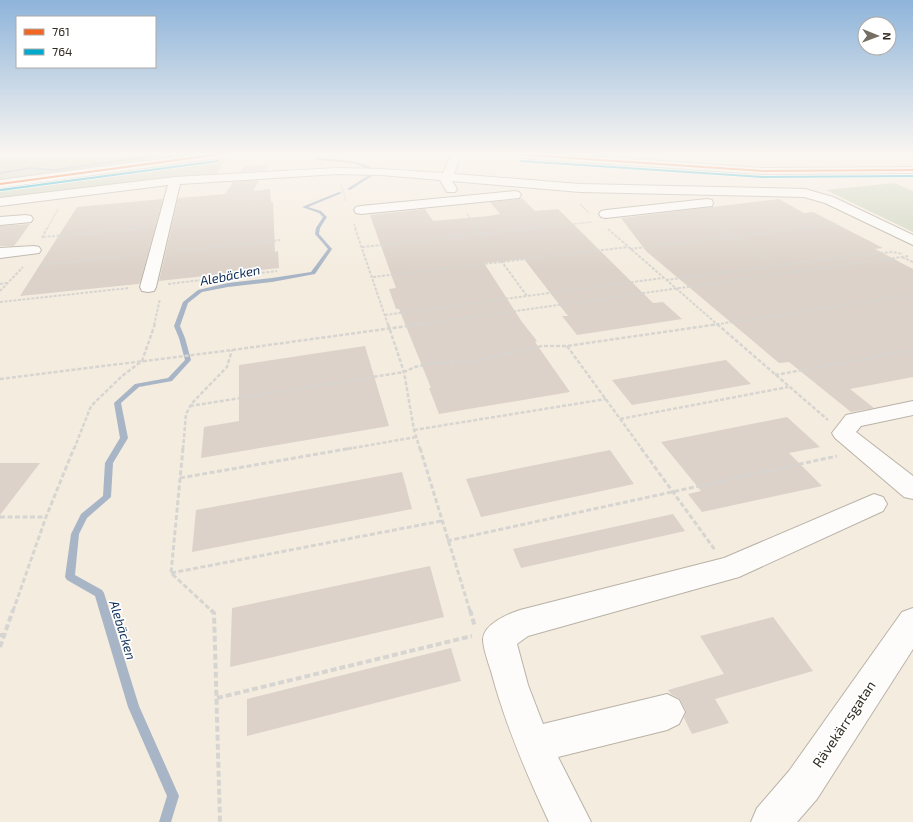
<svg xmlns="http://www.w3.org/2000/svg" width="913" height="822" font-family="'Exo 2',sans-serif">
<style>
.green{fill:#d0d6c1}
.forest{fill:#cfd7be}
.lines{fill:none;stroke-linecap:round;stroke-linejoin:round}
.stream{fill:#a8b5c6;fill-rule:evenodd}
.building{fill:#dcd2c9}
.minor-casing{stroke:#b9b2a7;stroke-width:2}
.path-far4{stroke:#d7d5d1;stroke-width:1.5;stroke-dasharray:2 1;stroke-linecap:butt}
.path-far3{stroke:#d7d5d1;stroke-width:2;stroke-dasharray:3 1.5;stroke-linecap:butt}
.path-far2{stroke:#d7d5d1;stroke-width:2.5;stroke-dasharray:4 2;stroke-linecap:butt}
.path-far1{stroke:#d7d5d1;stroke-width:3;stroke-dasharray:5 2.5;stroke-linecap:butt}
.path{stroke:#d7d5d1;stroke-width:4;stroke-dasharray:6 3;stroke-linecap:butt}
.minor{fill:#fdfcfa;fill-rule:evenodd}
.bus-1-casing{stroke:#fff;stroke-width:3.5}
.bus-2-casing{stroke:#fff;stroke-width:3.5}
.bus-1{stroke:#f26522;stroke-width:2}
.bus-2{stroke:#00a9ce;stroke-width:2}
.labels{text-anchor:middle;stroke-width:3.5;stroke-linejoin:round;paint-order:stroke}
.water-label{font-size:13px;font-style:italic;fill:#0b2c55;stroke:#fff}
.near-street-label{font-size:14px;fill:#312a1f;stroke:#fff}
</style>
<rect width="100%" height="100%" fill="#f4ecdf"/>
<path class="green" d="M161,155H204L0,182V172C21,166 42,170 64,168C96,166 129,159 161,155Z
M227,158L215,176L51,191L0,200V188Z
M894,183L913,191V232L826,190Z"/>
<path class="forest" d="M0,155H161L65,168L34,167L0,172Z"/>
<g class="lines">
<path class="stream" d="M155,155H166L54,171L31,169L0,174V172L31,167L54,169Z
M314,155H318L320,157L319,158C337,160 358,159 374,169L371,170L352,163L317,160L315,159L316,157Z
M369,175L372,176L350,190L347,189Z
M339,192L342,193L308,207L321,211L327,217L320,228L319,234L332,249L315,274L272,282L228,287L202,292L188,303L180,326L185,338L191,360L172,381L139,387L121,403L128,438L113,463L111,497L87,518L79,534L75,575L102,590L104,593L139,706L179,796L171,822H159L167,796L128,707L95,596L67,580L65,577L71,534L81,514L103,496L105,463L120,438L114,403L135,384L168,378L185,360L179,338L174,326L183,302L198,290L228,283L272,278L311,272L328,249L315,234L316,228L323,217L319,213L302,207Z"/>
</g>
<path class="building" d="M268,165L265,170L240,172L244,166Z
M259,180L253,191L270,189L271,202H273L275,252L278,251L279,268L159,281L178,198L225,194L233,182Z
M522,198L535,211L558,209L653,303L663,302L682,319L577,335L562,316H568L524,259L484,263L522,322L537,341L535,342L570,392L439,414L429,388H431L399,309H396L389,289L396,288L370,215L425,209L433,221L489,216L500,214L490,202L519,199Z
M163,199L140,283L138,284L20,296L77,207Z
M779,199L804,213L813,212L883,248L875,249L913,269V377L850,389L874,408L851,412L789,362L779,363L646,251L621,218Z
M30,224L14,246H0V226Z
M365,346L389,426L201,458L204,427L239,421V365Z
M726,360L751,384L632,405L612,380Z
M787,417L820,447L789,453L822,486L702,512L688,494L701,491L661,442Z
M610,450L634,484L481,517L466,479Z
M0,463H40L0,515Z
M402,472L412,509L192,552L196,510Z
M673,514L685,531L521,568L513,549Z
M430,566L444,617L230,667L232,608Z
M773,617L813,671L715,699L729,723L692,734L684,718L686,711L680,699L671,694L668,690L724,674L700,636Z
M451,648L461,681L247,736V699Z"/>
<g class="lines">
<g class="minor-casing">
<path id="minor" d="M190,155H222L217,158L0,188V180Z
M451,155H461L454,174L580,184L805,189L833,197L913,235V245L825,203L804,197L580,192L452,181L457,189L455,192H447L440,180L382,175L337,174L180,184L156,287L154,291L148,292L142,291L140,287L168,185L0,206V198L175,177L337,168L382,169L443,173Z
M516,155H576L763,168L913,167V173L763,174L521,158Z
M515,191L519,192L521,195L519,198L361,214L356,213L354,210L356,207L361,206Z
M707,199L712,200L713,203L712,206L606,218L601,217L599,214L601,211L606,210Z
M26,215L31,216L33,219L31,222L0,225V217Z
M34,246L39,247L41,250L39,253L0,258V248Z
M913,401V415L861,426L856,432L913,476V499L904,497L835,438L832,433L846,415Z
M874,494L883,497L887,504L883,511L739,577L528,636L517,644L528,685L543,724L667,694L679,700L685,712L679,724L667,730L558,757L591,822H549C526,773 505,724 491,671C488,662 483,648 483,639C484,624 508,614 520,610L724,558Z
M913,608V649L817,799L797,822H751L757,808L789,771L902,612Z"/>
</g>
<path class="path-far4" d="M341,185L346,201
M580,204L589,213
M467,214L478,229
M706,218L723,229
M354,224L356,229
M182,225L272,216
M47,229L58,209
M133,229L146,228
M526,229L592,222
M795,229L837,224"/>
<path class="path-far3" d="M355,228L388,325
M477,228L527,296L663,278
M721,228L776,265
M608,229L718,325
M43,237L145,228
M42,238L47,228
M362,247L536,228
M630,249L803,228
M175,251L280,240
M902,257L913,262
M40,265L137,255
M373,277L628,247
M666,280L857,255L893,252L903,254
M0,284L7,283
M168,284L277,271
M0,291L23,267
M0,302L129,288
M385,315L527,296
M154,325L160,299
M415,325L909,256
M712,325L913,295"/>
<path class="path-far2" d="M388,324L404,372L414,430L420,449
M717,324L828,420
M567,346L642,449
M775,375L913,350
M0,379L232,350L422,324
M190,406L404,372L415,367L432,363L472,362L542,346H567L719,324
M620,419L788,387
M414,430L606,399
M74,449L91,406L122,376L142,361L155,324
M183,449L186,414L192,403L227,367L232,350
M347,449L416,437"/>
<path class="path-far1" d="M183,448L171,573L212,611
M420,448L470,611
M641,448L715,550
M180,478L352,448
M0,517H46
M447,541L837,456
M171,573L441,521
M13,611L46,517L74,448"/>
<path class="path" d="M211,610L214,613L220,822
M470,610L475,627
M0,635H4
M0,647L13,610
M217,698L472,636"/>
<use href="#minor" class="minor"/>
<g class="bus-1-casing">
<path id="bus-1" d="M526,155L763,171L913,170
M0,184L214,155"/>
</g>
<g class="bus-2-casing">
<path id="bus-2" d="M521,161L763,177L913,176
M1,190L218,161"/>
</g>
<use href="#bus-1" class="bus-1"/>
<use href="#bus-2" class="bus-2"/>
</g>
<linearGradient id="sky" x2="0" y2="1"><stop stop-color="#8eb4da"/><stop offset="0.57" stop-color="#faf6f1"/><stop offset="1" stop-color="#faf6f1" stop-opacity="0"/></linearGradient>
<rect width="913" height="270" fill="url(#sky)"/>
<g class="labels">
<g class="water-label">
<text transform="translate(230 275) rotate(-11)" y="5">Alebäcken</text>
<text transform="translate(123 630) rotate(73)" y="5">Alebäcken</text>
</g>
<g class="near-street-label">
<text transform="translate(844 724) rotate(-56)" y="5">Rävekärrsgatan</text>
</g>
</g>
<rect x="16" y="16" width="140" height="52" fill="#ffffff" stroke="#adaaa5"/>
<rect x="24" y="29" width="20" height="6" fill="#f26522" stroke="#adaaa5"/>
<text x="52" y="36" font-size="12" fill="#312a1f">761</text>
<rect x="24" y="49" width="20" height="6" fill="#00a9ce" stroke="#adaaa5"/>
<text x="52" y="56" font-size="12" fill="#312a1f">764</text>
<g transform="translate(877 36) rotate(91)"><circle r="19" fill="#ffffff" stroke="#adaaa5"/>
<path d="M0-3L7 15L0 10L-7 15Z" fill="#756e62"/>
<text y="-6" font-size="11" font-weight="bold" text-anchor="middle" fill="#312a1f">N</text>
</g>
</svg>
